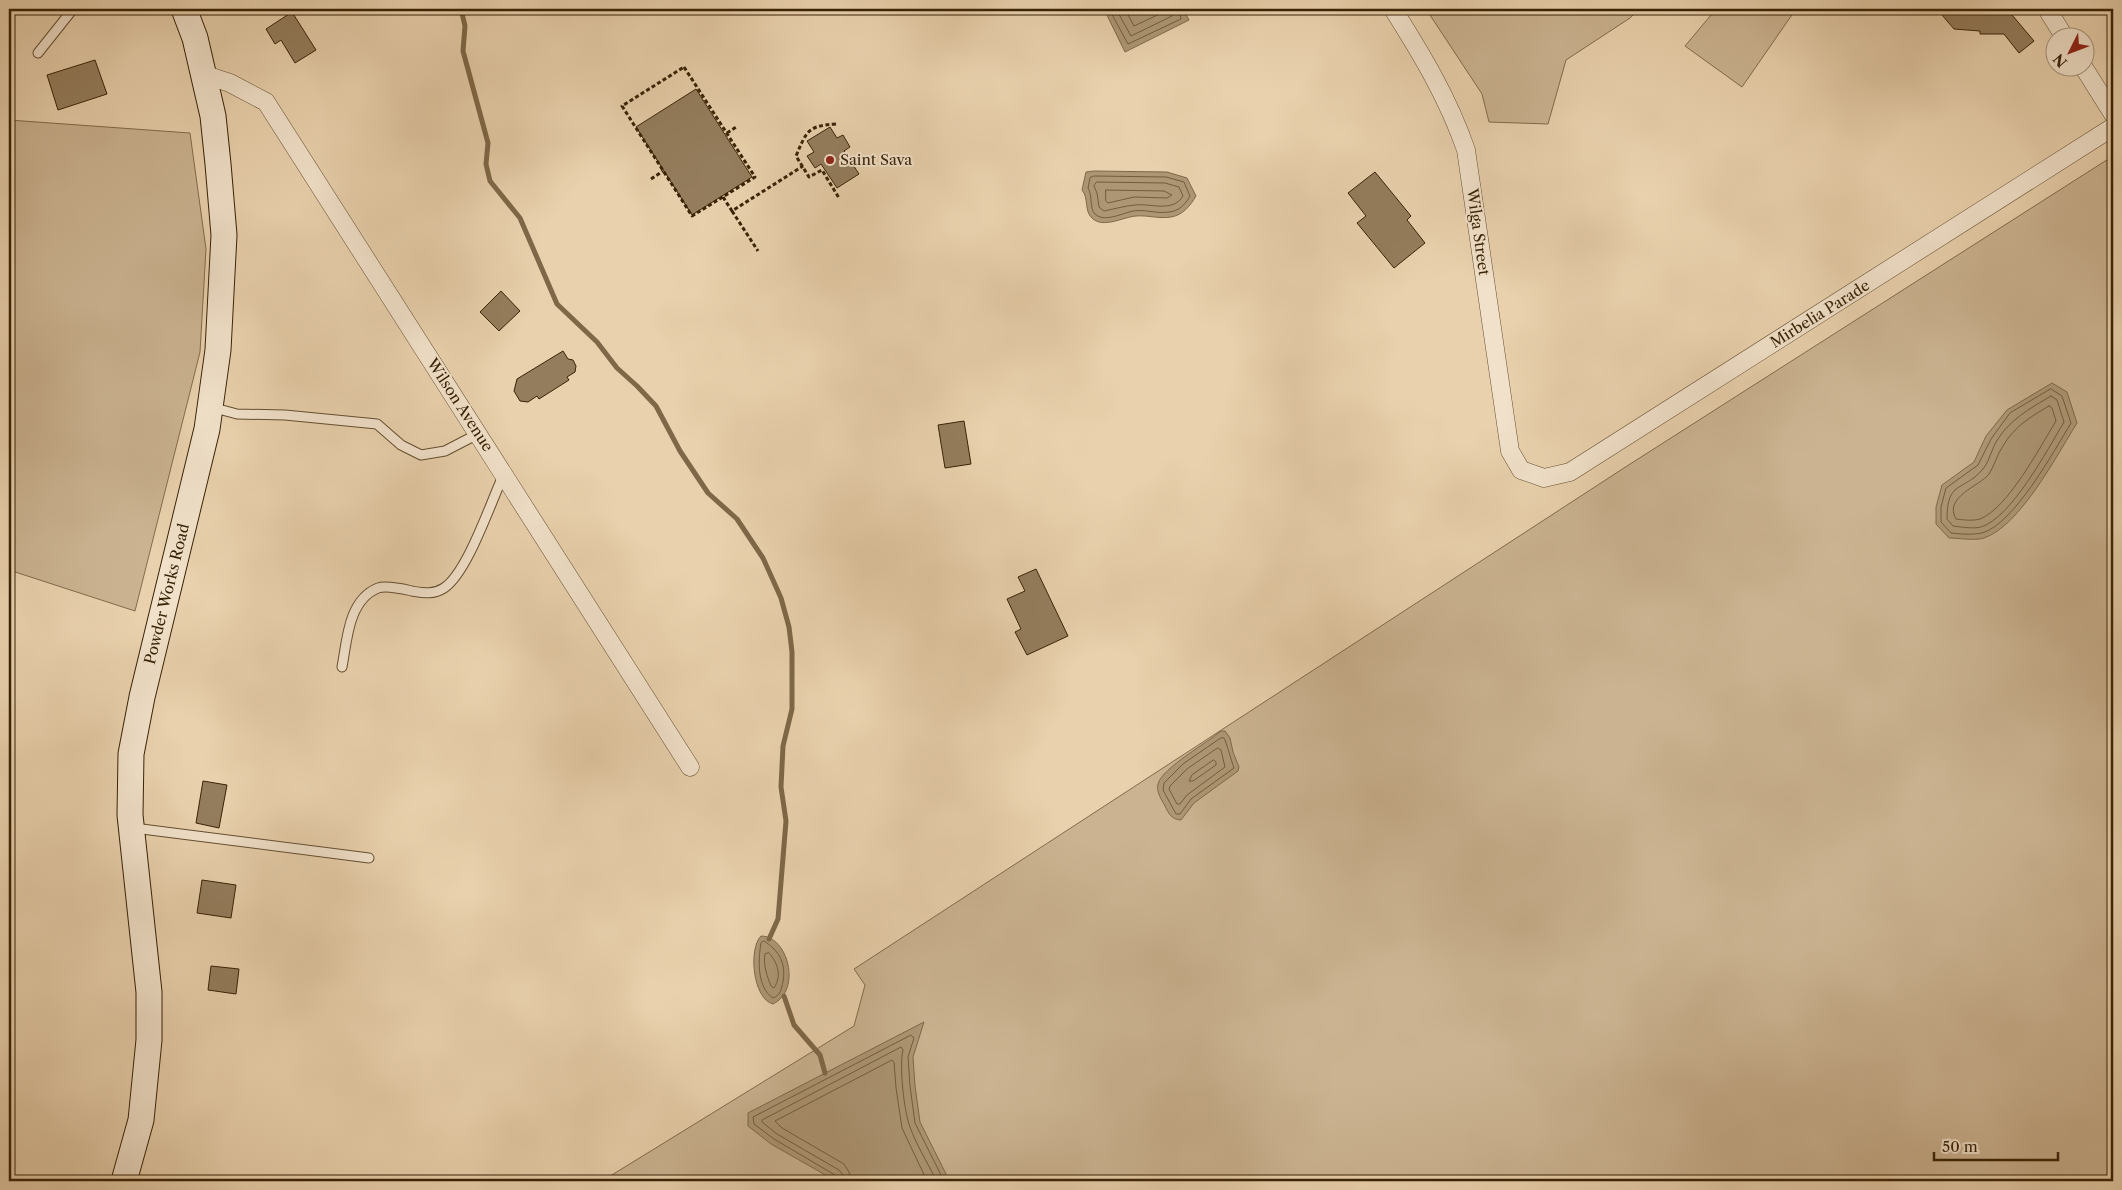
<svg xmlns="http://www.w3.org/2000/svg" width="2122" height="1190" font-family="'Libre Caslon Text',serif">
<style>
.green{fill:#cbb391;stroke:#826b4c}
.water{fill:#ad9674;stroke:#7e6848}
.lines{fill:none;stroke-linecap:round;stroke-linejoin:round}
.shore{stroke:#725c3d;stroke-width:1}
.stream{stroke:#7e6848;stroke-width:5}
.building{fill:#947d5d;stroke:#382306}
.service-casing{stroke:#644e30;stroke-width:11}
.minor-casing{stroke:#644e30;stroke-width:19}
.secondary-casing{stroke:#382306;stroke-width:27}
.path{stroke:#382306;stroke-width:3;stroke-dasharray:4 2.5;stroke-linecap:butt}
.service{stroke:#f1e1ca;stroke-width:9}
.minor{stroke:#f1e1ca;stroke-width:18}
.secondary{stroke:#f1e1ca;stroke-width:25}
.poi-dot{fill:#8f2418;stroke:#f1e1ca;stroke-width:2}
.labels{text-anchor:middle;stroke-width:4;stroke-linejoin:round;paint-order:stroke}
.poi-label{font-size:15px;fill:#382306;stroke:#f1e1ca;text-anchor:start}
.street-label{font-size:15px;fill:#382306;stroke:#f1e1ca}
</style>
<rect width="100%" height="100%" fill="#e9d1ad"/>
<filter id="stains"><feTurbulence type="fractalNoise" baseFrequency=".004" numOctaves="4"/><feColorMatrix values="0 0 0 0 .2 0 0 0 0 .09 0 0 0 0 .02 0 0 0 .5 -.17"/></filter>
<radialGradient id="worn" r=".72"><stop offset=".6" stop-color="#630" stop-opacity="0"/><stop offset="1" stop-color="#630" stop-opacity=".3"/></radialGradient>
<path class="green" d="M1426,9H1639L1630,18L1566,60L1548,124L1489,122L1482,94Z
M1716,9H1796L1742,87L1685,46Z
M9,120L190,133L206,249L200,352L135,611L9,570Z
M2113,156V1181H602L854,1026L865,985L854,969L1627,466Z"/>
<path class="water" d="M1104,9H1183L1189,20L1125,52Z
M1094,171L1167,172L1187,178L1196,196C1190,206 1183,215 1171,217C1159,219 1147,215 1136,216C1123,217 1103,229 1092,218C1084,211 1089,198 1082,190L1086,172Z
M2052,383L2067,392L2077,423C2057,455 2020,526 1984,538C1974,541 1959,538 1949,538L1936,524V507L1942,485L1974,462L1986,436L2007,410Z
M1221,731H1225L1230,738L1233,752L1239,767L1238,771L1194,803L1181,820C1171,819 1169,814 1165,806C1161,799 1156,791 1158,784C1162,768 1207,743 1221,731Z
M761,936C788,936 802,990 773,1004C753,999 748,949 761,936Z
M924,1022L913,1057L915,1086L920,1122L946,1174L945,1181H836L771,1144L748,1126V1113Z"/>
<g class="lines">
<path class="shore" d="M1109,9L1128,44L1181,19L1179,9
M1116,9L1131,36L1172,16L1173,9
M1125,9L1134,26L1164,12L1166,9
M1094,176L1166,177L1184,182L1190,196C1185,205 1179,211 1169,212C1157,214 1145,209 1133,211C1123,213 1104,223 1095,214C1089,208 1093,196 1088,188L1090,178Z
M1097,182L1165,183L1179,187L1183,196C1173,213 1150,203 1135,205C1124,206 1114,209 1104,211L1099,207L1097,193L1094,186Z
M1106,190L1164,191L1172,195L1167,198L1134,197L1108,203L1106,201Z
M2051,389L2062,396L2071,423C2054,451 2014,524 1982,533C1973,535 1959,534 1951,533L1941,522V507L1946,488L1978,465L1991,439L2010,413Z
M2051,396L2057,400L2064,422C2048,449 2011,518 1981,527C1973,529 1961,527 1953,526L1947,519C1947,480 1963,492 1982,470C1989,463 1991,451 1996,442C2009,420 2029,409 2051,396Z
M2049,406L2052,408L2056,421C2040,447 2008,508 1980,519C1973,521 1963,520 1956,519C1943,497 1980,486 1989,474C1995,465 1997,454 2003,446C2014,427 2030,417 2049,406Z
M1221,738H1224C1226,741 1232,763 1234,768L1191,799L1180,814H1176L1163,790L1164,783L1183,764Z
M1218,748L1221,750L1225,767L1187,795L1180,804H1177L1169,789L1170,786L1187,769Z
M1214,760L1216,762V765L1193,781H1189L1192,775Z
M764,941C780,951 786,964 783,982C781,989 781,995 773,998C757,988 758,960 761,943Z
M769,953C778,963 782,976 774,988L771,986C767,976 763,965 765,954Z
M837,1181L835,1175L774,1139L754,1124L753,1117L911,1035L914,1038L908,1057L910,1086L915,1123L941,1175V1181
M844,1181L843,1175L839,1170L777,1134L762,1122V1120L901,1047L903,1050C899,1065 904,1112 910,1127C916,1144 926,1160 934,1176V1181
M851,1181L849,1172L844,1164L782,1128L775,1121L892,1060L894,1062L896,1088L902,1128L927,1181"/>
<path class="stream" d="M461,9L465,26L463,51L488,143L486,164L490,181L520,218L557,304L597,342L617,368L637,386L656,406L680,451L708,493L737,519L763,558L781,598L789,627L792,652V709L783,746L781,787L786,821L778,919L769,939
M784,996L794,1025L820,1055L825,1073"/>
</g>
<path class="building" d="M1950,9H2007L2034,41L2019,53L2004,34H1980V31L1954,29L1942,15Z
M292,12L316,50L295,63L281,40L275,44L266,29Z
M95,60L107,94L58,110L47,75Z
M696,89L752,177L692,215L636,127Z
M830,127L837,138L843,135L850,147L844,151L859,174L837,188L821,164L815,168L807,156L814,152L807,141Z
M1375,172L1411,216L1407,220L1425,243L1394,268L1357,223L1366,216L1348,193Z
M501,291L520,311L499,331L480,312Z
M563,351L568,359L573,360L576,366L575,372L567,377L569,380L539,399L537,396L528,402L520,401L514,391L517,379Z
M964,421L971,464L945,468L938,425Z
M1036,569L1068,636L1027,655L1015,632L1021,629L1007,599L1025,591L1018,577Z
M203,781L227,785L219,828L196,823Z
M202,880L236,885L231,918L197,913Z
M211,966L239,969L236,994L208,990Z"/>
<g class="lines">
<g class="service-casing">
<path id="service" d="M38,53L73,9
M211,407L237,414L285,415L377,424L401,445L421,455L445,451L472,437H480
M342,667C347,641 348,600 378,588C386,585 403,589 412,591C424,593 433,595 444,588C468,572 491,501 504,474
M134,828L369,858"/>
</g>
<g class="minor-casing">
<path id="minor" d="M1393,9C1422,55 1448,98 1466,150L1510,451L1521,470L1544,478L1570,472L2113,127
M2047,9L2065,38
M2084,68L2113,114
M203,74L230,83L266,102L690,767"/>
</g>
<g class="secondary-casing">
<path id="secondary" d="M124,1181L141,1120L149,1040V992L130,815L131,754L142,697L207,429L218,350L224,235L218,164L213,116L195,38L184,9"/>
</g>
<path class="path" d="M684,67L755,177L692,216L622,106Z
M836,124C808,126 807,130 796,156L809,177L822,170L839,198
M727,133L736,127
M651,179L663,171
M723,197L732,211L803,166
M732,211L758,251"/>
<use href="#service" class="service"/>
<use href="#minor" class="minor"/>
<use href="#secondary" class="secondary"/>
</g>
<circle class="poi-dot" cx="830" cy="160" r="5"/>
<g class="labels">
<g class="poi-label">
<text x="840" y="165">Saint Sava</text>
</g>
<g class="street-label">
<text transform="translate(1478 232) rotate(82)" y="5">Wilga Street</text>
<text transform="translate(1820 314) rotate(-32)" y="5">Mirbelia Parade</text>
<text transform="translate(460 405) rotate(57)" y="5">Wilson Avenue</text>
<text transform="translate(167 594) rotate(-76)" y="5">Powder Works Road</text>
</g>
</g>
<rect width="2122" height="1190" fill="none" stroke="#e9d1ad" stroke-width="30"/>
<rect x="10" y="10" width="2102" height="1170" fill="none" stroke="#382306" stroke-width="2.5"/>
<rect x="15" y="15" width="2092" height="1160" fill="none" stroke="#382306"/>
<g transform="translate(2070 52) rotate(228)"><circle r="24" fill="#f1e1ca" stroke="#a7957c"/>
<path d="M0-4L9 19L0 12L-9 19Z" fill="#8f2418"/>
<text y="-8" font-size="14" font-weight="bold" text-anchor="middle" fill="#382306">N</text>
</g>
<path d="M1934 1152v8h124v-8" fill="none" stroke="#382306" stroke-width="2.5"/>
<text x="1942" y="1152" font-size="15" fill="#382306" stroke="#f1e1ca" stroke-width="4" paint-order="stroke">50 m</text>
<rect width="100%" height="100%" filter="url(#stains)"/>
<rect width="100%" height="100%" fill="url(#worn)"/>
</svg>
